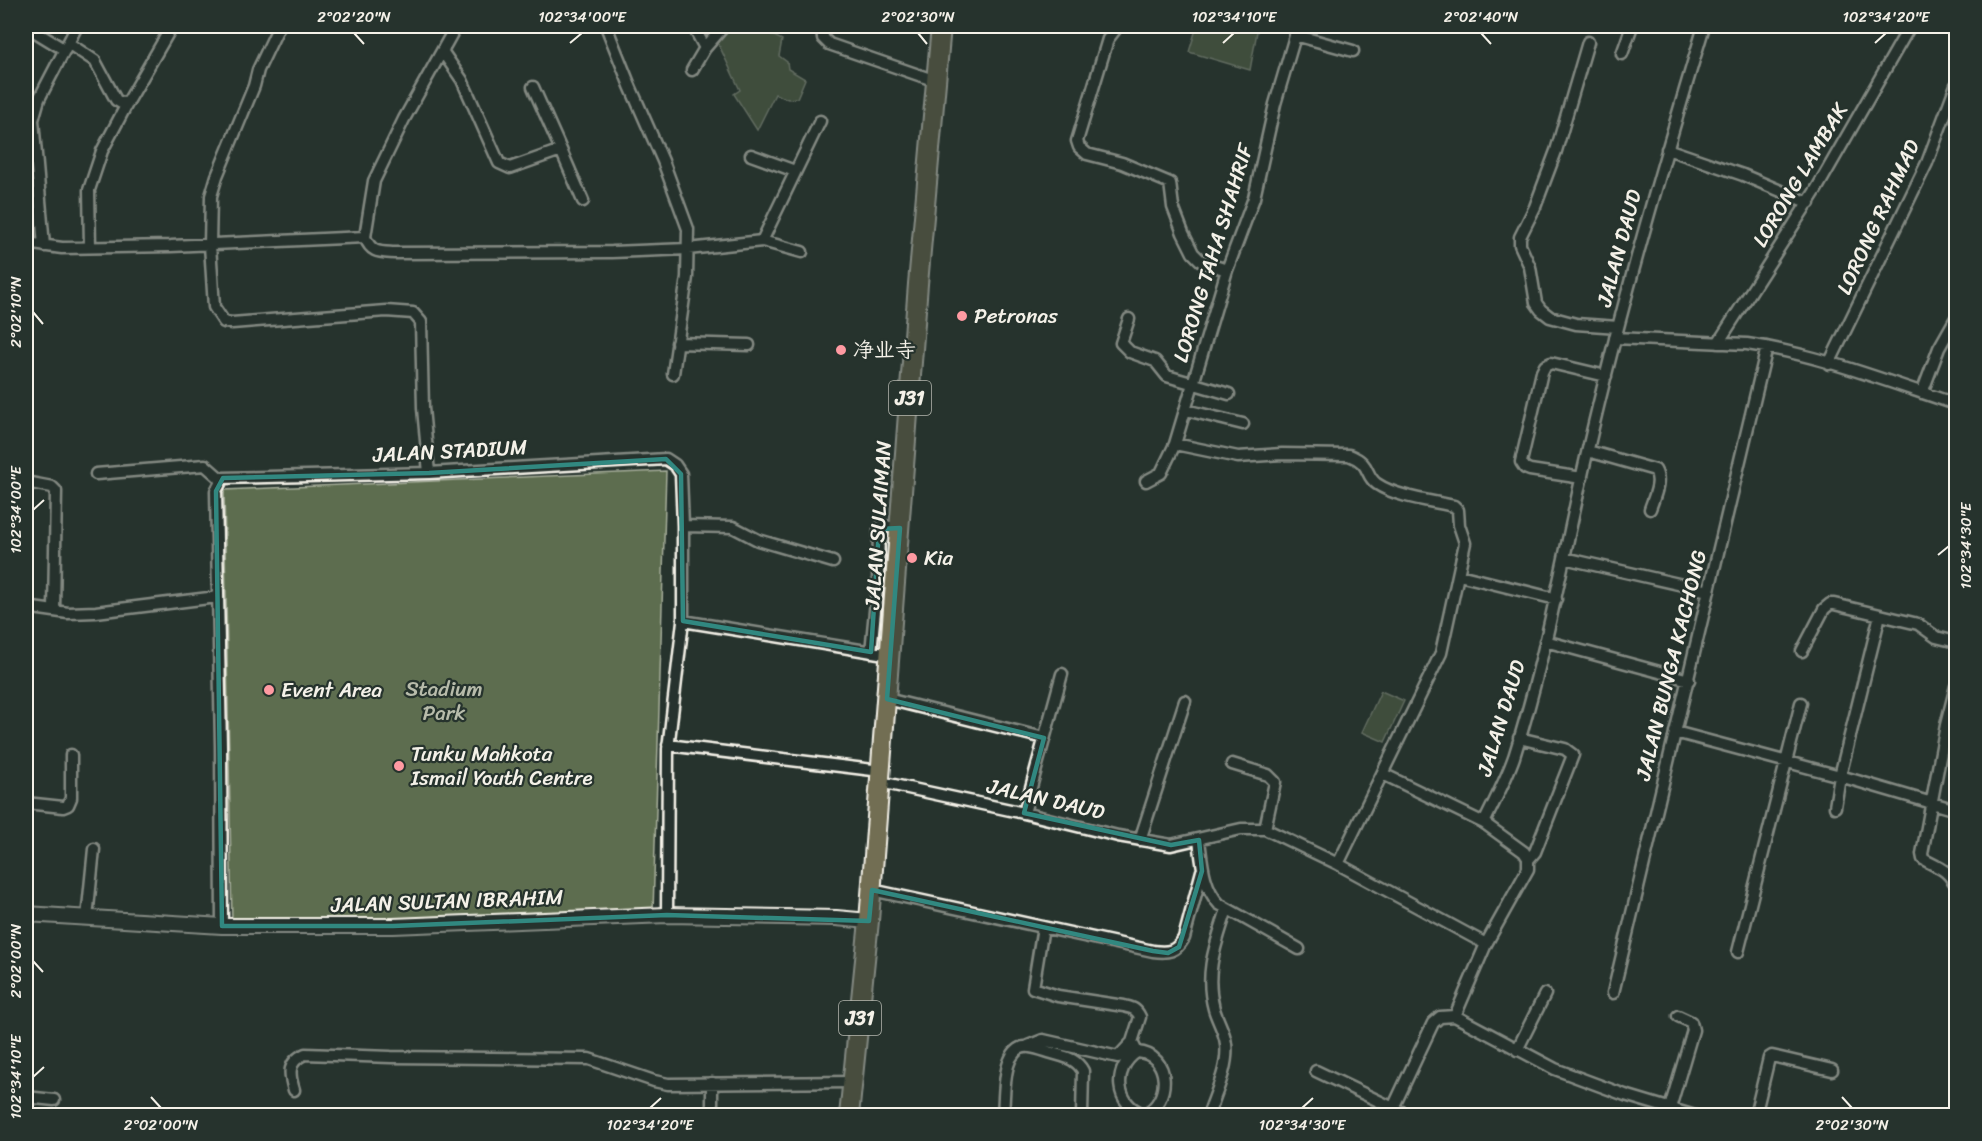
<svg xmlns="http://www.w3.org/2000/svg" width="1982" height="1141" font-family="Sriracha,'LXGW WenKai TC',sans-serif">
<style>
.green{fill:#5d6d4f;stroke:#a8af9c;stroke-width:1.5}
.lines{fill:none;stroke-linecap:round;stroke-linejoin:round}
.minor-casing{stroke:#f4f1e8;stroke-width:15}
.tertiary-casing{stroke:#f4f1e8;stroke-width:18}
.primary-casing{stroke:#f4f1e8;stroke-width:22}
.minor{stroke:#26332d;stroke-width:10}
.tertiary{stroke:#26332d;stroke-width:14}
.primary{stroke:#726e52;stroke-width:18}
.marked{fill:none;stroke:#318880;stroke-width:4.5;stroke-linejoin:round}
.ticks{fill:none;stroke:#f4f1e8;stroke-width:2}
.poi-dot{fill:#ff9aa2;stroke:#26332d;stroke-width:2}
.labels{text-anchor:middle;stroke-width:4.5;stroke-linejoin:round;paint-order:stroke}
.shield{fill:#26332d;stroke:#b6b8b0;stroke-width:1.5}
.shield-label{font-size:20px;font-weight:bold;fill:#f4f1e8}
.street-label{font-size:21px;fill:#f4f1e8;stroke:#26332d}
.poi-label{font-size:21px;fill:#f4f1e8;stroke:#26332d;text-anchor:start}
.park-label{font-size:21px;fill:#b8bcab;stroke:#26332d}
.neatline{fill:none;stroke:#f4f1e8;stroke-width:2}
.ticks-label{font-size:15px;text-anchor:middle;fill:#f4f1e8}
</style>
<rect width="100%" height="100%" fill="#26332d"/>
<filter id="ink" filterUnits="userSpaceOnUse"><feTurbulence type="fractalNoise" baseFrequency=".0167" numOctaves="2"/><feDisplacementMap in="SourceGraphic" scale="12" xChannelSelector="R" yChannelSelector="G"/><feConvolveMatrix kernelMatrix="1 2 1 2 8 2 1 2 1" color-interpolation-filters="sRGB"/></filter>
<g filter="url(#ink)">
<path class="green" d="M731,26H766L764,31L782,40L779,56L787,62L788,69L805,79L797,98L788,99L775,94L757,130L734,94L740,90L718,43Z
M1197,26H1258L1250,70L1189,52Z
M666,471L653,912L232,922L224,490Z
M1381,691L1404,701L1385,742L1362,732Z"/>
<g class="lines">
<g class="minor-casing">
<path id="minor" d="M32,26L34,31L65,50
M279,26L258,70L254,86L217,176L211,196L210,245L214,307L224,322L232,323L386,311L413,313L421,322L423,408L429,473
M606,26L630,86L663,161L688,229L687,277L673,374
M693,26L705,48
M822,26L823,38L829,44L936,81
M1118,26L1108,39L1077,141L1079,147L1087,154L1122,163L1170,183L1173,207L1183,233L1193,253L1202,262L1227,270
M1295,35L1353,51
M1588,42L1556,151L1535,207L1520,237V245L1530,267L1536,303L1541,310L1550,317L1576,324L1618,327
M68,43L95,61L116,100L121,103L128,102
M442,51L462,80L499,163L510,168L561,150L583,201
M1622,54L1632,26
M692,70L705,48L724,26
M533,87L561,150
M1667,149L1743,175L1809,203
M751,155L795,171
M365,237C371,253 379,252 394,253L612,252L688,249L762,241L802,252
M762,241L820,121
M26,243L62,248L171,246L365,237L374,181L404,119L456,26
M44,246L33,120L39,99L77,26
M90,247L89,190L102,151L128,102L172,26
M1129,319L1121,343L1130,352L1155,361L1167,376L1229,394
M1615,338L1747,344C1818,354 1888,382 1956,404
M677,343L749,345
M1718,343L1816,190L1910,26
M1829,364L1927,163L1956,85
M1922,393L1939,348L1956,318
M1186,410L1243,424
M1175,444L1238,457L1282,454L1349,455C1372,464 1364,475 1377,484C1396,497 1432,501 1454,506L1458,510L1459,525L1465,543L1441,653L1338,864
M1588,451L1655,470C1662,482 1654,497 1650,509
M96,474L205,465L222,480
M1582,478L1530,470L1525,468L1521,462L1542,372L1545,366L1551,363L1606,376
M1146,481L1161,473L1175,444L1227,270L1254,198L1275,104L1298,26
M26,482L52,487L56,491L54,611
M683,526L733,527L758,540L833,562
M1564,558L1709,591
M1459,575L1556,599
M26,607L68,613L96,612L217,597
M683,621L891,655
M1545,641L1689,680
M1802,651L1824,609L1830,604H1834L1918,624L1936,637L1956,642
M871,652L878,580L879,529L882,526L900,528
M1956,686L1946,725L1922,854L1923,859C1940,869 1945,867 1956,885
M887,699L1044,738
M1675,732L1840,776L1956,810
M1519,738L1565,749L1573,755L1535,852L1528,860
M668,745L881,771
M1232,764L1268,775L1275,782L1265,829
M880,782L1024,813L1118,836L1171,845L1241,829H1265L1338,864L1486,944L1528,869V858L1524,852L1484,823L1383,774
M26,803L63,807L68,805L71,798V755
M1835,807L1840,776L1880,615
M1024,813L1062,674
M1484,823C1494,802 1506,780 1514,757C1546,657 1564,552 1588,449C1621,306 1662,166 1704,26
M1140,840L1185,701
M1199,840C1202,862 1203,887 1219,904L1299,949
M872,890L1153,951C1168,953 1176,952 1184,938L1202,871
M87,918L94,849
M222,926L221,746L216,491L223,478L429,473L666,459L675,465L681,474L683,526V621L668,749L667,915
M1043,927L1033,988L1058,996L1124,1006C1132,1008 1136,1008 1140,1017L1132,1042L1137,1052C1172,1054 1171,1103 1144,1114C1115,1105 1112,1068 1137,1052
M1738,952L1801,703
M1613,993L1767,347
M1455,1016L1486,944
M1028,1046L1043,1040L1118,1057L1132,1042
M1517,1050L1545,994
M1316,1071L1410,1116
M712,1083V1116
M294,1090C289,1074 287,1062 305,1054L391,1057L589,1059L654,1081L668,1084L853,1082
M26,1097L54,1100
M1393,1108L1433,1023L1440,1017L1455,1016L1555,1069L1625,1095L1695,1116
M1670,1108L1693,1030L1691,1022L1678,1016
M1003,1116C1005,1096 1001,1043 1030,1047C1038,1048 1045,1051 1052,1053C1065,1057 1076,1058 1083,1071L1082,1116
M1208,1116C1215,1094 1229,1067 1226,1044C1225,1032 1217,1020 1214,1009C1204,972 1216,944 1227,909
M1755,1116L1769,1058L1772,1056L1832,1070"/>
</g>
<g class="tertiary-casing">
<path id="tertiary" d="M26,914L222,926H393L667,915L836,918L869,921"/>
</g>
<g class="primary-casing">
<path id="primary" d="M849,1116L869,921L918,284L941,26"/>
</g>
<use href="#minor" class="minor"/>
<use href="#tertiary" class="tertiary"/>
<use href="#primary" class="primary"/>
</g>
</g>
<path d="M0 0H1982V1141H0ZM666,459L681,474L683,621L871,652L879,529L900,528L887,699L1044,738L1024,813L1171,845L1199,840L1202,871L1179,947L1168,953L1153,951L872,890L869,921L667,915L393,926H222L216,491L223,478L429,473Z" fill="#26332d" fill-opacity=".55" fill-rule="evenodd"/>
<path class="marked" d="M666,459L681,474L683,621L871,652L879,529L900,528L887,699L1044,738L1024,813L1171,845L1199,840L1202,871L1179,947L1168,953L1153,951L872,890L869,921L667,915L393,926H222L216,491L223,478L429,473Z"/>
<path class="ticks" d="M354,33L364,44M918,33L927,44M1481,33L1491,44M570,43L582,33M1223,43L1234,33M1875,43L1886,33M33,312L43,324M33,510L44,500M1938,555L1949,546M33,961L43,972M33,1077L44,1067M151,1097L161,1108M1842,1097L1852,1108M650,1108L661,1098M1302,1108L1313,1098"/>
<g class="poi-dot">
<circle cx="962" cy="316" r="6"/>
<circle cx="841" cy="350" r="6"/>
<circle cx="912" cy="558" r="6"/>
<circle cx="269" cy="690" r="6"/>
<circle cx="399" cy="766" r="6"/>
</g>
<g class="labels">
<g class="shield">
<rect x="889" y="381" width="42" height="34" rx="4.5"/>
<rect x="839" y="1001" width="42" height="34" rx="4.5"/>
</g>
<g class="shield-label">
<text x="910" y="405">J31</text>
<text x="860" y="1025">J31</text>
</g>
<g class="street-label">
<text transform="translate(1800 175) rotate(-59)" y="7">LORONG LAMBAK</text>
<text transform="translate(1878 217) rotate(-65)" y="7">LORONG RAHMAD</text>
<text transform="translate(1619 248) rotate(-75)" y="7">JALAN DAUD</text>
<text transform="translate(1213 253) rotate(-73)" y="7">LORONG TAHA SHAHRIF</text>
<text transform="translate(450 451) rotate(-3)" y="7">JALAN STADIUM</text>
<text transform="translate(878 525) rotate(-86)" y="7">JALAN SULAIMAN</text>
<text transform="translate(1671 665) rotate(-76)" y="7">JALAN BUNGA KACHONG</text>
<text transform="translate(1501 718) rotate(-73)" y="7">JALAN DAUD</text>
<text transform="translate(1046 799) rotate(13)" y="7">JALAN DAUD</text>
<text transform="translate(447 901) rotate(-2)" y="7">JALAN SULTAN IBRAHIM</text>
</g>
<g class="poi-label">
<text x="974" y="323">Petronas</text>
<text x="853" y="357">净业寺</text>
<text x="924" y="565">Kia</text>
<text x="281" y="697">Event Area</text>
<text x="411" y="761">Tunku Mahkota<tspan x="411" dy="24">Ismail Youth Centre</tspan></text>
</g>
<g class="park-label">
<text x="444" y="696">Stadium<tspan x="444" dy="24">Park</tspan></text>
</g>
</g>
<rect width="1982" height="1141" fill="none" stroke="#26332d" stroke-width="66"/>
<rect x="33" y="33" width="1916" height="1075" class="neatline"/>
<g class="ticks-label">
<text x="354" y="22">2°02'20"N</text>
<text x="582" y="22">102°34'00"E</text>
<text x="918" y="22">2°02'30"N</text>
<text x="1234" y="22">102°34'10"E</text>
<text x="1481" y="22">2°02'40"N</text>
<text x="1886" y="22">102°34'20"E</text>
<text transform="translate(16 312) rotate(-90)" y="5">2°02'10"N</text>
<text transform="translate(16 510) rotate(-90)" y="5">102°34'00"E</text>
<text transform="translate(1966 546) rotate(-90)" y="5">102°34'30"E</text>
<text transform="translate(16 961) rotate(-90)" y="5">2°02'00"N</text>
<text transform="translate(16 1077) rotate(-90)" y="5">102°34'10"E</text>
<text x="161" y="1130">2°02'00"N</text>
<text x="650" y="1130">102°34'20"E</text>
<text x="1302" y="1130">102°34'30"E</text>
<text x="1852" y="1130">2°02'30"N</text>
</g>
</svg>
